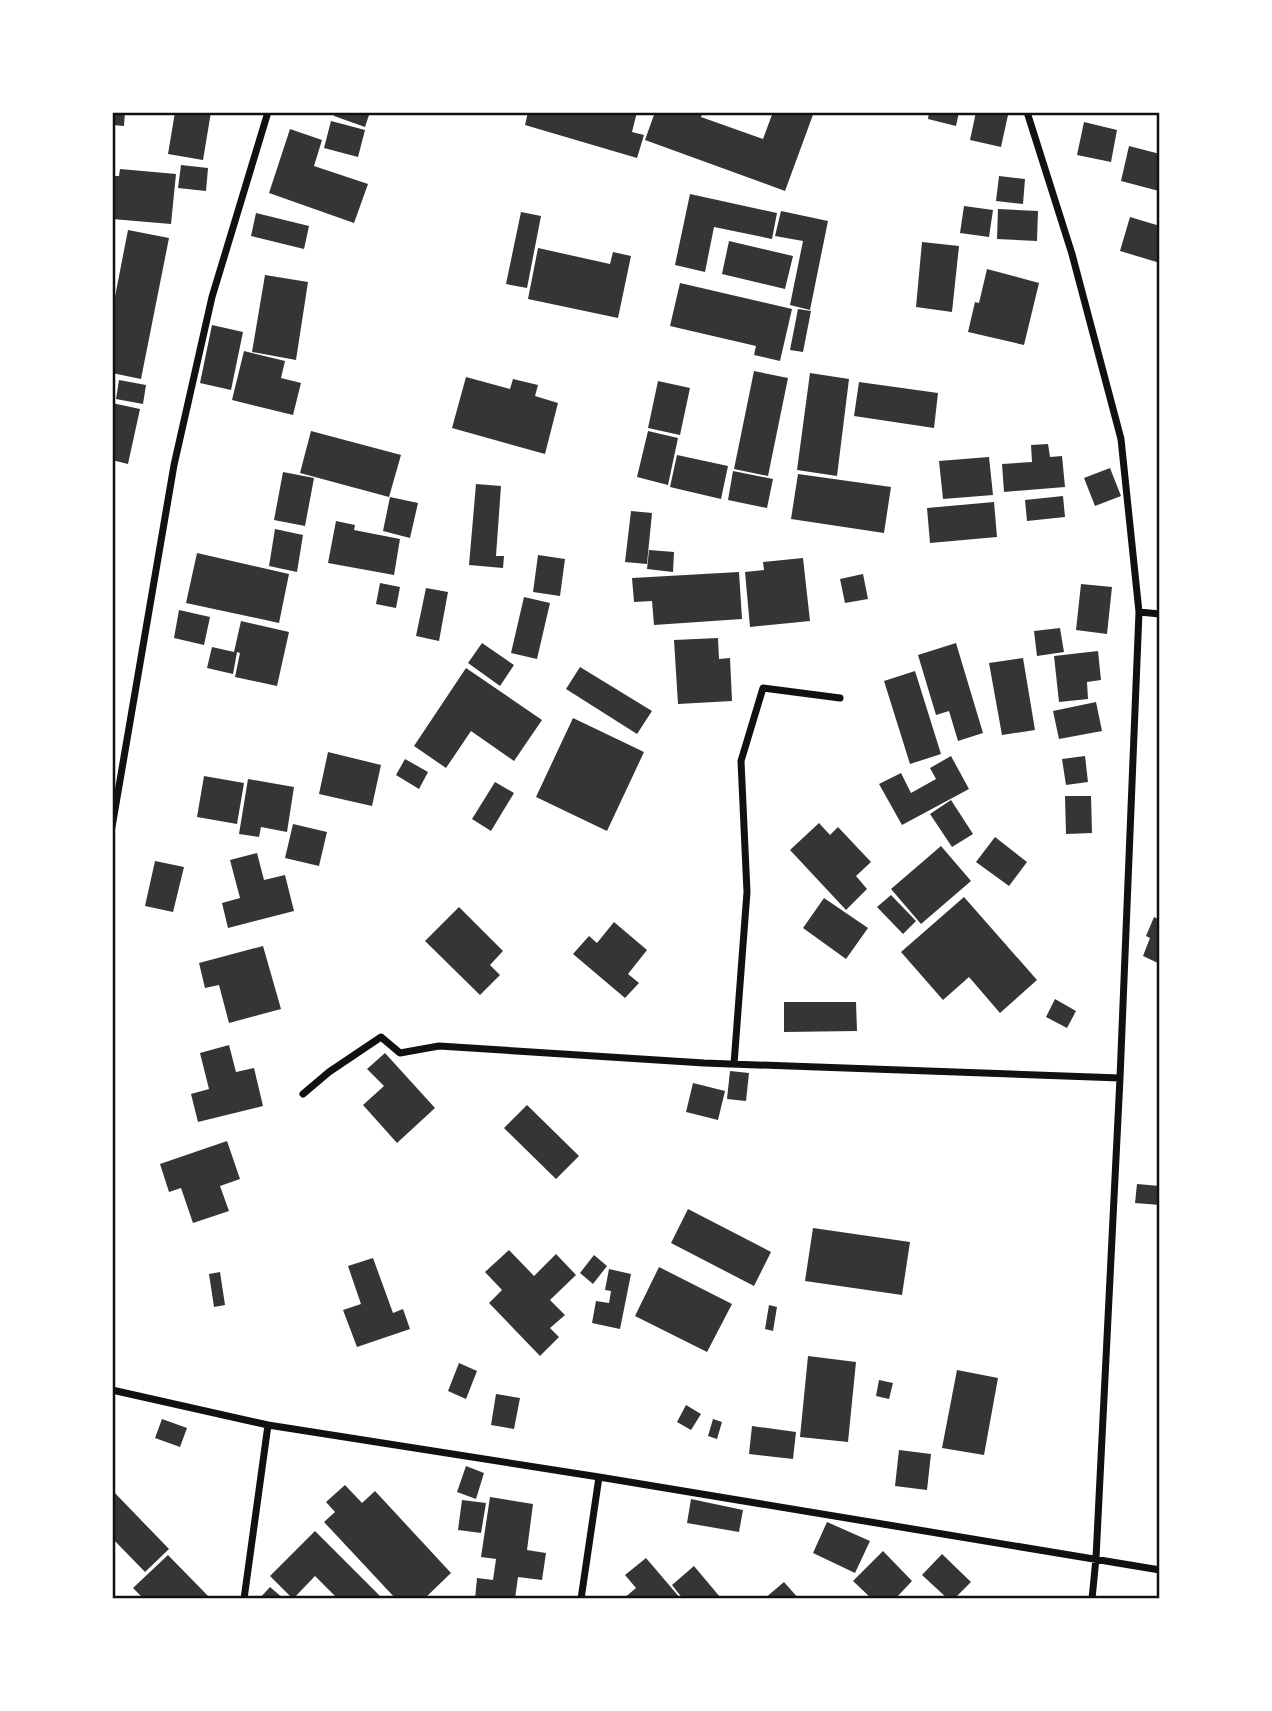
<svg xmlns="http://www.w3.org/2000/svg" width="1272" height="1711" font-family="Ubuntu,sans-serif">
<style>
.building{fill:#353535}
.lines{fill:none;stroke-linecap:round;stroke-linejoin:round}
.minor{stroke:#111;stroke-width:7}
.neatline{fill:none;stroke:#111;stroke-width:2.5}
</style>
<rect width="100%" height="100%" fill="#fff"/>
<path class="building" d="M112,112H125L124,126L112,125Z
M175,112H211L203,160L168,154Z
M335,112H370L365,127L334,116Z
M528,112H637L632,132L644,135L637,158L525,125Z
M655,112H703L701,117L763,139L773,112H814L785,191L645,140Z
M929,112H959L956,126L928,119Z
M976,112L1008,115L1001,147L970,140Z
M331,121L365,130L358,157L324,148Z
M1084,122L1117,130L1111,162L1077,155Z
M290,129L322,140L314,166L368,184L354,223L269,193Z
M1129,146L1160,154L1159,191L1121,181Z
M181,165L208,168L206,191L178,188Z
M120,169L176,174L171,224L112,219V176H119Z
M999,176L1025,179L1023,204L996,201Z
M690,194L777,213L772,239L714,227L705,272L675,265Z
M964,206L993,210L989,237L960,233Z
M998,209L1038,211L1037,241L997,239Z
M781,211L828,221L810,310L790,305L803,241L775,236Z
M521,212L541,216L527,288L506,284Z
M256,213L309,226L304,249L251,236Z
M1130,217L1160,226V263L1120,251Z
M128,230L169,238L141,379L112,373V312Z
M729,241L793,256L785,289L722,274Z
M922,242L959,246L952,312L916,307Z
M538,248L610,264L613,252L631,256L618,318L528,299Z
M987,269L1039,283L1024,345L968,332L975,302L979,303Z
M265,275L308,282L296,360L252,352Z
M680,283L792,309L780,361L754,355L756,346L670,326Z
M798,309L811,311L803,352L790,350Z
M212,325L243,332L231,390L200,383Z
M244,351L285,361L281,378L301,383L293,415L232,400Z
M754,371L788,378L768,476L734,469Z
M810,373L849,379L837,476L797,470Z
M466,377L510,389L513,379L538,385L535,396L558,403L545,454L452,428Z
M119,380L146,385L143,404L116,399Z
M658,381L690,388L680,435L648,428Z
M859,382L938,393L934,428L854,416Z
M112,403L140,409L128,464L112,460Z
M311,431L401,455L389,497L300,473Z
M648,431L678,438L668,485L637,477Z
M1048,444L1050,457L1062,456L1065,487L1004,492L1002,464L1032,462L1031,445Z
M677,455L728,466L721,499L670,487Z
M989,457L993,495L943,499L939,461Z
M1110,468L1121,496L1095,506L1084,478Z
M733,471L773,479L767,508L728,500Z
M283,472L314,478L305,526L274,520Z
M798,474L891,487L884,533L791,519Z
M476,484L501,486L496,556H504L503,568L469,565Z
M1063,496L1065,517L1027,521L1025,500Z
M390,497L418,503L410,538L383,531Z
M994,502L997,537L930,543L927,508Z
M631,511L652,513L647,564L625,562Z
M336,521L355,525L354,530L400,539L394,575L328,563Z
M275,529L303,535L297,572L269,566Z
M649,550L674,552L673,572L647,569Z
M197,553L289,574L279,623L186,603Z
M538,555L565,559L560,596L533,592Z
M803,558L810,621L750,627L745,572L764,570L763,562Z
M739,572L742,619L654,625L652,601L634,602L632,578Z
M863,574L868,599L845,603L840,579Z
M380,583L400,587L396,608L376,604Z
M1081,584L1112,587L1107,634L1076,630Z
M426,588L448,592L439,641L416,636Z
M524,597L550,603L537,659L511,653Z
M179,610L210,617L204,645L174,638Z
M241,621L289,632L277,686L235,677L240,653L237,652L233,674L207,668L212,647L234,652Z
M1060,628L1064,652L1037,656L1034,631Z
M718,638L719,659L730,658L732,701L678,704L674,640Z
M482,643L514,665L500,686L468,663Z
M956,643L983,733L958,741L949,711L936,715L918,655Z
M1098,651L1101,680L1087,682L1088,699L1059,702L1054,656Z
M1023,658L1035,730L1002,735L989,663Z
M580,667L652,711L637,734L566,689Z
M466,668L542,720L514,761L471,731L446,768L414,746Z
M915,671L941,754L910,764L884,681Z
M1096,702L1102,731L1059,739L1053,711Z
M573,718L644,752L607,831L536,797Z
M328,752L381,765L372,806L319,794Z
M951,756L969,789L902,825L879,784L901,773L911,793L936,779L930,768Z
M1085,756L1088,782L1066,785L1062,759Z
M405,759L428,772L419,789L396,775Z
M204,776L244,783L237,824L197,817Z
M248,779L294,787L287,832L261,827L259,837L239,834Z
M495,782L514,793L491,831L472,819Z
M1065,796H1091L1092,833L1066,834Z
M951,800L973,834L952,847L930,814Z
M819,823L830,835L838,827L871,862L856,876L867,889L846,910L790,850Z
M293,824L327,832L319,866L285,858Z
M995,837L1027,862L1009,886L976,862Z
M941,846L971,881L921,924L891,889Z
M257,853L264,880L285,875L294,911L228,928L222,903L240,898L230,860Z
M155,861L184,867L173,912L145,906Z
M891,895L916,921L903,934L877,907Z
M964,897L1037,980L1000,1013L969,977L943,1000L901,952Z
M824,898L868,928L846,959L803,928Z
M459,907L503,951L490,965L500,975L480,995L425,941Z
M1154,917L1160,920V964L1143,956L1150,938L1146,936Z
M614,922L647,950L628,974L639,983L625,998L573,954L589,936L597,943Z
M263,946L281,1009L229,1023L219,985L205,988L199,963Z
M1055,999L1076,1011L1067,1028L1046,1017Z
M784,1002H856L857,1031L784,1032Z
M229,1045L236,1072L254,1068L263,1106L198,1122L191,1094L209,1089L200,1053Z
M385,1053L435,1108L397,1143L363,1105L384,1086L367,1069Z
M730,1071L749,1073L746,1101L727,1099Z
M693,1083L725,1091L718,1120L686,1112Z
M527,1105L579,1156L556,1179L504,1128Z
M227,1141L240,1179L220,1186L229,1211L193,1223L181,1188L169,1192L160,1164Z
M1137,1184L1160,1186V1205L1135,1203Z
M688,1209L771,1252L754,1286L671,1243Z
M813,1228L910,1242L902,1295L805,1281Z
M509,1250L534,1276L556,1254L576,1275L550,1300L565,1315L550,1328L559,1337L540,1356L489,1303L502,1290L485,1272Z
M594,1255L607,1266L593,1284L580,1273Z
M373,1258L393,1313L403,1309L410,1329L357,1347L343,1310L361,1304L348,1266Z
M659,1267L732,1304L707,1352L635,1316Z
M609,1269L631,1274L620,1329L592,1323L596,1301L609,1303L611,1291L605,1290Z
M220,1272L225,1305L214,1307L209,1274Z
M769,1305L777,1307L773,1331L765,1329Z
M808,1356L856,1362L848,1442L800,1437Z
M459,1363L477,1371L466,1399L448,1391Z
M957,1370L998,1378L984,1455L942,1448Z
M879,1380L893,1383L889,1399L876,1396Z
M496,1394L520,1398L514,1429L491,1425Z
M686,1405L701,1414L691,1430L677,1422Z
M162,1419L187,1428L180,1447L155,1438Z
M713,1419L722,1422L717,1439L708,1436Z
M752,1426L796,1432L793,1459L749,1454Z
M899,1450L931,1454L927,1490L895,1486Z
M466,1466L484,1473L476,1499L457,1492Z
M345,1485L362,1503L375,1491L451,1573L424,1599H396L324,1522L335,1512L326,1502Z
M112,1490L169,1549L145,1572L112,1538Z
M490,1497L533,1504L527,1550L546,1553L542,1580L518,1577L515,1599H475L477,1578L493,1580L496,1559L481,1557Z
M691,1499L743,1510L739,1532L687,1523Z
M462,1500L486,1503L481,1533L458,1530Z
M827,1522L870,1541L855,1573L813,1553Z
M315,1531L383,1599H338L315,1576L293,1599L270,1576Z
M883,1551L912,1581L895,1599H872L853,1581Z
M942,1554L971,1582L954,1599H948L922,1575Z
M168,1555L211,1599H144L133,1588Z
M646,1558L681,1599H623L636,1588L625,1575Z
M694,1566L720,1597L718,1599H683L672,1585Z
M784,1582L799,1599H764Z
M270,1587L284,1599H259Z"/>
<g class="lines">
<path class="minor" d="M1027,112L1072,254L1121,439L1139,612L1120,1078L1096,1558L1092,1599
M1139,612L1160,614
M112,827L174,465L212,297L268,112
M734,1064L747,892L741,761L763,688L840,698
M303,1094L329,1072L381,1037L400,1053L439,1046L704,1063L1120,1078
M112,1390L268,1425L599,1477L1160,1570
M244,1599L268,1425
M581,1599L599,1477"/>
</g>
<rect width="1272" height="1711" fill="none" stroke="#ffffff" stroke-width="228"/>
<rect x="114" y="114" width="1044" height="1483" class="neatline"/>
</svg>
